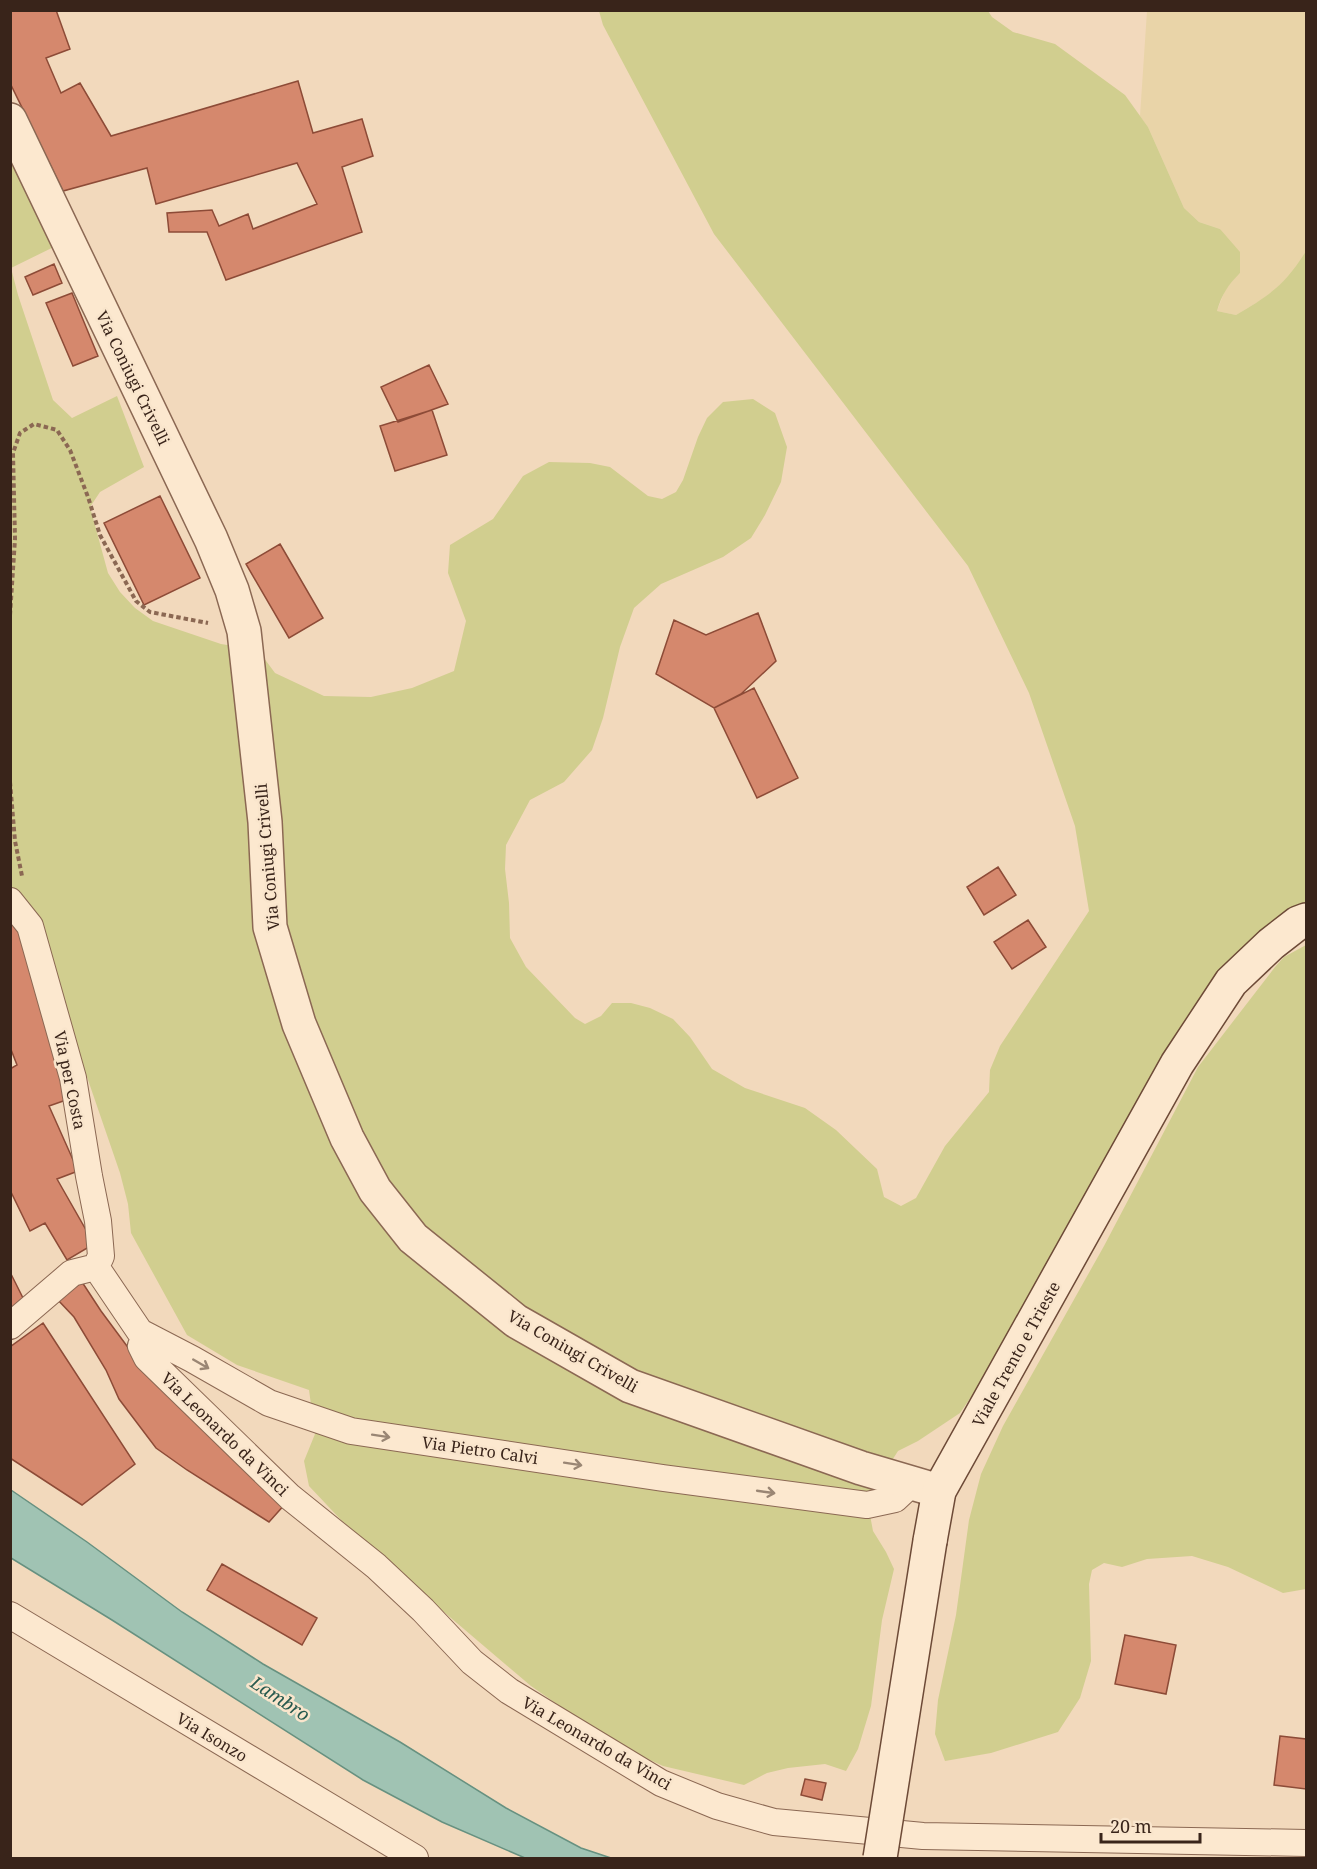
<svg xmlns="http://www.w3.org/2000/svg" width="1317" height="1869" font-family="'Noto Serif',serif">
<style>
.farmland{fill:#e9d4a8}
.green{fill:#d1ce8f}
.water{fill:#a0c3b3;stroke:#679180;stroke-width:1.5}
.building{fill:#d5886d;stroke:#8d4b37;stroke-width:1.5}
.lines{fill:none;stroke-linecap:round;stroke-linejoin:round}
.minor-casing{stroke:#8b6853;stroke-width:28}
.tertiary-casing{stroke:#8b6853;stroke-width:36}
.secondary-casing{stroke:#6d4a37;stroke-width:36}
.path{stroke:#8b6853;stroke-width:4;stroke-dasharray:4.5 3;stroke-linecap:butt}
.minor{stroke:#fce8cf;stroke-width:26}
.tertiary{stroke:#fce8cf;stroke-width:33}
.secondary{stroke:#fce8cf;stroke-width:33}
.secondary-bridge-casing{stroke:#6d4a37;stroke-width:36;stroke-linecap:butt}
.secondary-bridge{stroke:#fce8cf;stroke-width:33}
.oneway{stroke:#9a8674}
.labels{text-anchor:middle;stroke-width:5;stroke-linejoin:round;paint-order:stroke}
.street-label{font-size:16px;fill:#39241a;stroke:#f9e5cc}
.water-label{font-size:18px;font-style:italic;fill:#275a4f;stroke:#f9e5cc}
</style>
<rect width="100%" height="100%" fill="#f2d9bc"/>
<path class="farmland" d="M1147,11H1306V251L1294,271L1271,294L1236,315L1217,311L1227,285L1240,273L1220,229L1199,222L1184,208L1148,127L1140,116Z"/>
<path class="green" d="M599,11H988L992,17L1013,32L1055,44L1125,95L1148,127L1184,208L1199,222L1220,229L1240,252V273C1228,285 1222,294 1217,311L1236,315C1270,295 1285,285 1306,251V906L1216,975L1186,1018L995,1362L960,1413L918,1441L898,1451L882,1476L871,1497L870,1515L873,1531L886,1552L894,1569L882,1620L871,1706L858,1749L846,1771L825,1764L788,1768L767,1773L744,1785L663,1766L613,1743L531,1686L424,1595L391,1562L342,1521L309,1486L304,1461L315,1434L309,1390L237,1365L187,1335L131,1233L128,1204L120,1173L31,914L11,888L10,153L68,240L11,268L18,295L53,400L72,418L117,396L144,467L100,492L90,507L108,573L120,592L135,608L153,621L221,644L258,650L275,673L324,696L371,697L412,688L454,671L466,621L448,573L450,545L493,519L523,476L549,462L590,463L610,467L648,496L662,499L676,492L683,480L698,437L707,418L723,402L753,399L775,413L787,447L781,482L765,515L751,538L723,557L661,584L634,608L620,647L603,718L592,750L564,782L530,800L506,845L505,869L509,903L510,938L526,967L575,1018L585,1024L601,1016L612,1003H631L650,1008L673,1019L690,1037L712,1069L745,1088L805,1108L836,1130L877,1169L884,1197L901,1206L916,1198L945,1146L989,1092L990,1070L1000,1046L1089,911L1075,826L1029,693L968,566L714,234L603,25Z
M1306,945V1589L1283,1593L1228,1567L1192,1556L1147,1559L1122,1567L1104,1563L1092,1570L1089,1584L1091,1661L1080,1698L1058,1732L991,1753L945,1761L935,1734L938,1700L956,1615L969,1520L981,1474L1003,1426L1104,1246L1198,1067L1275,967L1284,957Z"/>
<path class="water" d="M11,1490L87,1542L182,1612L263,1664L400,1742L506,1808L581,1848L611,1858H525L442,1822L363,1780L112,1620L11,1558Z"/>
<path class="building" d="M10,10H56L70,49L46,58L61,93L80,83L111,136L298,81L313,133L362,119L373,156L342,167L362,232L226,280L207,232H169L167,213L212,210L219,226L248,214L253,229L317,204L297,163L156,204L147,168L63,191L10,83Z
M54,264L62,283L33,295L25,277Z
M72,293L98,356L73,366L46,303Z
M429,365L448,404L398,422L381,387Z
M432,410L447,455L395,471L380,426Z
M160,496L200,578L144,605L104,523Z
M280,544L323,618L289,638L246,564Z
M758,613L776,661L741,694L714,708L656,674L674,620L706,635Z
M754,688L798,778L757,798L714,708Z
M998,867L1016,895L984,915L967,887Z
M17,919L69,1099L49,1106L78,1171L57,1179L94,1244L67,1260L45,1223L30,1231L10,1190V1069L17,1065L10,1047V923Z
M1028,920L1046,947L1012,969L994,942Z
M10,1272L24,1300L10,1310Z
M82,1282L101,1311L141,1365L286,1503L269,1522L187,1470L156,1448L119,1399L106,1370L74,1317L58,1300Z
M43,1323L135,1464L82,1505L10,1458V1347Z
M222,1564L317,1618L302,1645L207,1590Z
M1125,1635L1176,1645L1166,1694L1115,1684Z
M1280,1736L1306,1739V1789L1274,1785Z
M805,1779L826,1783L822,1800L801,1795Z"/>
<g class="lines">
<g class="minor-casing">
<path id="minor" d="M10,901L30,926L73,1078L89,1176L98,1221L101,1256L96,1267
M96,1267L140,1332L192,1359L269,1403L351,1431L663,1478L867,1505L895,1499L912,1483
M10,1326L72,1273L96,1267
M149,1337L141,1346L147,1358L290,1497L376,1566L423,1610L472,1662L509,1691L661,1783L717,1806L774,1822L923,1836L1306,1843
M10,1615L415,1858"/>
</g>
<g class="tertiary-casing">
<path id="tertiary" d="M10,120L211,539L232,590L244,631L265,822L270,927L299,1024L347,1138L375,1190L413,1238L516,1321L630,1386L861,1468L939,1491"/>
</g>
<g class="secondary-casing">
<path id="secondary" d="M930,1541L939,1491L1177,1064L1231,982L1271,944L1298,923L1306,920"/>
</g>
<path class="path" d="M10,615L15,539L13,453L20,433L34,424L57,430L70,450L88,497L100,535L136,601L150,612L208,623
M10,782L15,841L22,876"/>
<use href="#minor" class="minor"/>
<use href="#tertiary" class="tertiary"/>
<use href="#secondary" class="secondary"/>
<g class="secondary-bridge-casing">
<path id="secondary-bridge" d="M880,1858L930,1541"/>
</g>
<use href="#secondary-bridge" class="secondary-bridge"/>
</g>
<defs><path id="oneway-shaft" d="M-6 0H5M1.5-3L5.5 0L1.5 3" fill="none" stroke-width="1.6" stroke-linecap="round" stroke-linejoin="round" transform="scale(1.5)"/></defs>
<g class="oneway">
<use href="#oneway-shaft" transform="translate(201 1364) rotate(30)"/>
<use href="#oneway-shaft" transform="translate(381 1436) rotate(9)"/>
<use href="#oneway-shaft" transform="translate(573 1464) rotate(9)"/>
<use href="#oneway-shaft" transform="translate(766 1492) rotate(8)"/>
</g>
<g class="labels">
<g class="street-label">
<text transform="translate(133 378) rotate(64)" y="6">Via Coniugi Crivelli</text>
<text transform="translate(267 857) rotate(-95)" y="6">Via Coniugi Crivelli</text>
<text transform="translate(70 1080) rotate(78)" y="6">Via per Costa</text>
<text transform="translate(573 1351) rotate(30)" y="6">Via Coniugi Crivelli</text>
<text transform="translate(1016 1354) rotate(-61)" y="6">Viale Trento e Trieste</text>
<text transform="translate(225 1434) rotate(44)" y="6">Via Leonardo da Vinci</text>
<text transform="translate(480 1450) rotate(8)" y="6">Via Pietro Calvi</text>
<text transform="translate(212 1737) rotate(31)" y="6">Via Isonzo</text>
<text transform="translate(597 1743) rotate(30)" y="6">Via Leonardo da Vinci</text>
</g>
<g class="water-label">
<text transform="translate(280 1699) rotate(33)" y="6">Lambro</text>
</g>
</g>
<rect width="1317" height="1869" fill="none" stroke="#39241a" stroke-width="24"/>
<path d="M1101 1833v9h99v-9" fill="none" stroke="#39241a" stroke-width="3"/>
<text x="1110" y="1833" font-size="18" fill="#39241a" stroke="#f9e5cc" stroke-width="4.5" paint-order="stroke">20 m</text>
</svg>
